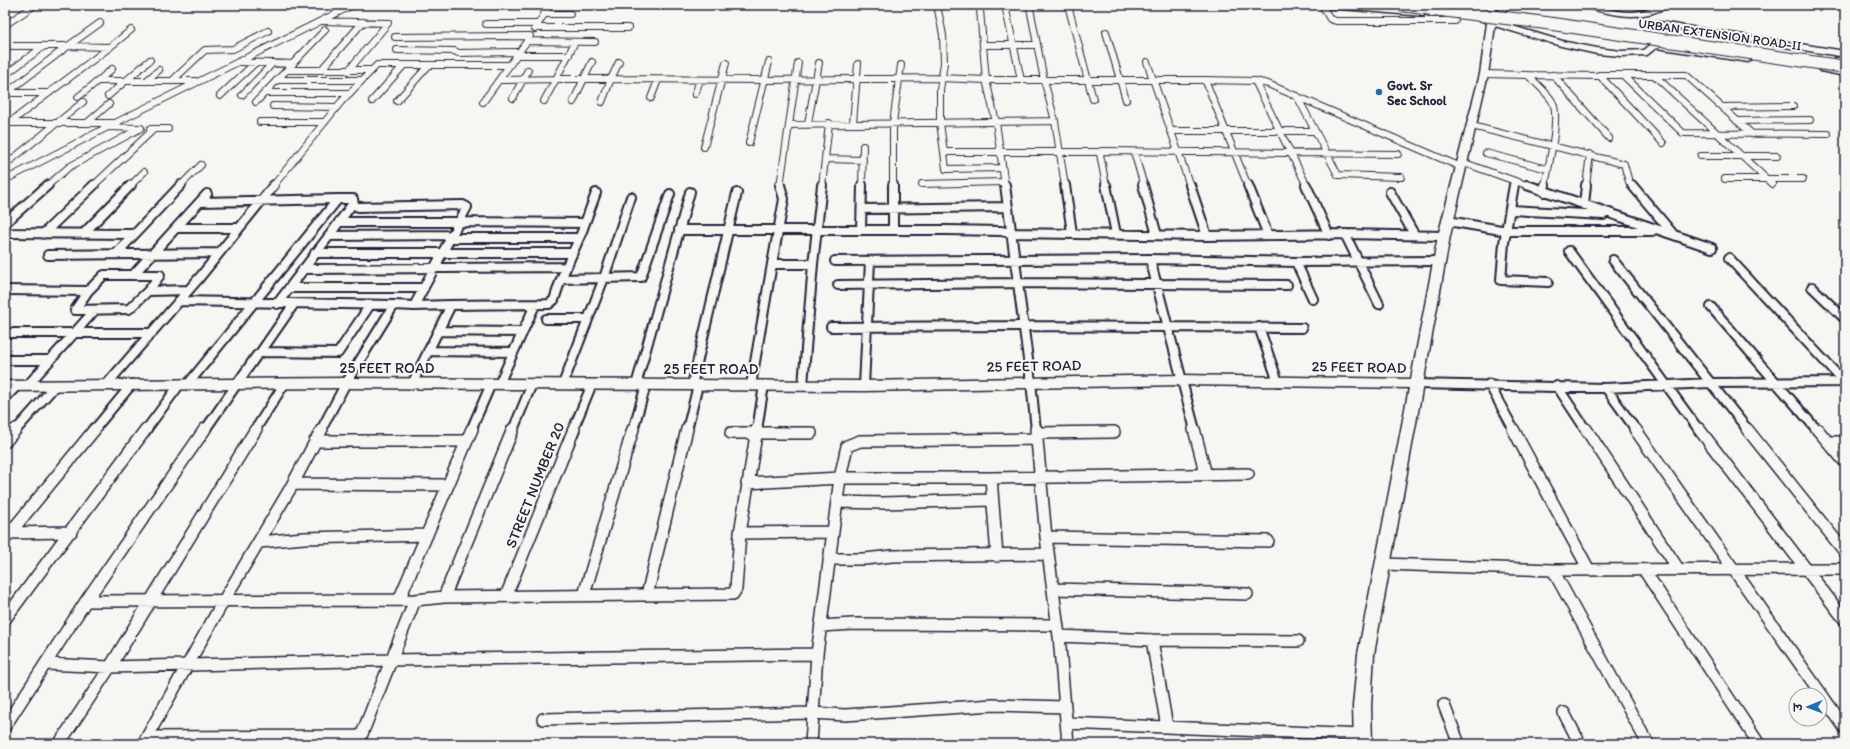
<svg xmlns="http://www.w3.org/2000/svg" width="1850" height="749" font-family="Itim,'Playpen Sans Deva',sans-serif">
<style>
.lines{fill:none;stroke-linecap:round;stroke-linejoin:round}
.street-far2-casing{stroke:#22223b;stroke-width:8}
.street-far1-casing{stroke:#22223b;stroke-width:12}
.street-casing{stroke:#22223b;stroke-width:14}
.secondary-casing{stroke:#22223b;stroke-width:3}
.highway-casing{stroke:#22223b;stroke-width:3}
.street-far2{stroke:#f6f6f2;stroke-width:6}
.street-far1{stroke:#f6f6f2;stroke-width:8}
.street{stroke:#f6f6f2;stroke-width:11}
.secondary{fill:#f6f6f2;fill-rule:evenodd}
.highway{fill:#f6f6f2;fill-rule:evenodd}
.highway-bridge-casing{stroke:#22223b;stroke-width:14;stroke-linecap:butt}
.highway-bridge{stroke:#f6f6f2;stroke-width:12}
.poi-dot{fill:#1f6fb2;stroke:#f6f6f2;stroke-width:1.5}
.labels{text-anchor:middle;stroke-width:4;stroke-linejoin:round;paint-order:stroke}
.far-street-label{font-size:13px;fill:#22223b;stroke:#f6f6f2}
.far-poi-label{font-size:13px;font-weight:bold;fill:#22223b;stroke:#f6f6f2;text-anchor:start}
.street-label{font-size:15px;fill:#22223b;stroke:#f6f6f2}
</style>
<rect width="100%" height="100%" fill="#f6f6f2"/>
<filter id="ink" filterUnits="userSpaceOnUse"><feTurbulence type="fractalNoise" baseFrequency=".025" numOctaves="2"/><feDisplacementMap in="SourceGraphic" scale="8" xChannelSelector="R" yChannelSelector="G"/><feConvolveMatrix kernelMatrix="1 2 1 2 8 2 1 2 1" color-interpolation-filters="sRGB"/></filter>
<g filter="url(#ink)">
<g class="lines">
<g class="street-far2-casing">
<path id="street-far2" d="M1030,8L1044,80L1055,121L1065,186
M1069,9L1093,99
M1324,9L1330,19L1336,21H1455L1448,16
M938,10L943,35L944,63L940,90V123L944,152H1100
M980,10L986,80L996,122L1005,186
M1006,10L1021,80
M544,14H570
M323,21L388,23L348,71
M486,24H538
M5,25L35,5
M535,28H628
M535,29L550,5
M1106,32L1126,100
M395,37L530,36L527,40
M983,45H1037
M5,46H68L5,94
M68,46L100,23
M110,47L131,30
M397,50L455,51L458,53L517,52
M516,55H569
M239,62L293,64
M1147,62L1190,186
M112,69L98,81H195
M287,70H372
M321,70L363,22
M1484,74L1528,75C1534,82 1550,95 1553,103C1560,119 1548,168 1545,186
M5,75L44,46
M1528,75L1600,76L1663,143
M1553,75L1609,138
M1599,75H1686L1752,134
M1623,75L1683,133L1828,134
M1654,75L1772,184
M277,80H362
M499,80L556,79L575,42
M1203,80L1255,81L1268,84L1461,167
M146,81L159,70
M172,81L205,50L233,49L268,31
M1255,81L1307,186
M6,93H49
M265,93H350
M695,94L700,80
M242,95L273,63
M108,96L150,60
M220,96L255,63
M1297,96L1338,175L1401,177
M78,97L98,81
M513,98L528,70
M651,98L658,80
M372,101L404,65
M397,101L429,65
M544,101L556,79H611L619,62
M256,102L325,30
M483,102L527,41L595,42
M573,102L592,62
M602,102L611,79L765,80L941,78L986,80H1203L1206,82L1248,186
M273,106L337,107
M1722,107L1793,106
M1737,121L1810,120
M260,122H325
M8,123H114
M87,123L109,104
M808,123L819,63
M853,123L858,64
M789,125L798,63
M5,126L110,47L68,46
M1472,126L1624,164L1629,182L1633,186
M150,129H168
M1170,131H1315
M749,143L769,62
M704,147L726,63
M944,152L946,169L1002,168
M1134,152L1144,186
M1486,153L1547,169
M1701,156H1777
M825,159L863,160
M1462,162L1529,186
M5,165L83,102
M1725,179H1803
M5,180L129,116L353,5
M922,184L1004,182
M47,186L69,167L141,128L108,127
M93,186L154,129
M130,186L144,172
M180,186L201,165
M273,186L341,102L377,65H510
M780,186L789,125L1055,121
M822,186L829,123
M862,186L863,146
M893,186V123L901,65
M1106,186L1100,154L1101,151L1398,154
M1514,186L1515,182
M1586,186L1590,154"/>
</g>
<g class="street-far1-casing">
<path id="street-far1" d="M893,185V230
M1005,185L1031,382L1036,430
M1065,185L1072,233
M1106,185L1116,234
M1143,185L1157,235
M1190,185L1207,236
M1248,185L1268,235
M1306,185L1329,235
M1514,185L1504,243L1501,280L1548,282
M1527,185L1712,248
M1632,185L1674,235
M1390,192L1414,234
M1544,192L1545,185
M596,193L581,234L561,279L641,277L670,194
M200,202L338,199
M1584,205L1586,185
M862,209L1006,207
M1511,210L1603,215
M1448,221L1507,231H1652
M339,222H458
M458,222L585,223
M5,223L48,185
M176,228H239
M679,230H947L1001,231L1010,233L1207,236L1345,234L1444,236
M861,230L862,185
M5,233L134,234
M43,234L94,185
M83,234L131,185
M1345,234L1379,304
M329,236L353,203
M450,238H579
M1569,251L1699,430
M315,253H572
M116,254L181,185
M48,255L219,253
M1729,258L1844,382
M1150,259L1195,430
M1613,260L1748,430
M835,261L1150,259L1296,262
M772,264L784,199L780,185
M303,269L565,267
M133,275L207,194
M838,285L1018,283L1287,285
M1812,287L1845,319
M289,288H424
M6,290L88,291L75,310L129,309L148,291L188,290
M88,291L104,275H160L148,291
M1313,299L1296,262L1440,261
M179,301L394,305
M277,304L329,236L452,235
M451,305L549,304L554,300L561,279
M1711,307L1817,430
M546,319H587
M831,327L1023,326L1302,328
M1259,327L1278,382
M438,331L523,332
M5,333H152
M428,351L513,352
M260,353L294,304
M5,360H50
M188,384L338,199H353L354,205L358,207L463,205L467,207L414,306L394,305L346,383L321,430
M412,384L451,305L414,306
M499,384L535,305
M563,384L604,278L631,197
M1416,384L1606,388L1710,383L1845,382
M1489,384L1514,430
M106,385L200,277L274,185
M636,385L690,192
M692,385L737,193
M751,385L772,264H813
M803,385L813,264L822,185
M27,386L95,310
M864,386L870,261
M1557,386L1586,430
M1606,388L1636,430
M5,398L17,386
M16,430L55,386
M94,430L132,384
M146,430L180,384
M205,430L257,355L263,352L338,353L370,305
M255,430L285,383
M471,430L491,384
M513,430L532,384
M573,430L592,384
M633,430L646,385
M687,430L698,385
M757,430L764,385"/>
</g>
<g class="street-casing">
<path id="street" d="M1036,429L1046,537L1268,541
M1194,429L1206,475
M1513,429L1589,570
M1586,429L1679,570
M1635,429L1845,728
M1699,429L1845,620
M1747,429L1845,552
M1817,429L1845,462
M731,433H811
M1036,433L1114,432
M315,441H467
M5,442L16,429
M1828,442H1845
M991,478L997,556
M747,483L840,478H991L1248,474
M293,484L448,485
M837,502L882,503L992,500
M7,533L71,532
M740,533L833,532
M1046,537L1059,636L1068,744
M5,539L95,429
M259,542L304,538L427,535
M829,559H865L892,556L1048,554
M1384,564L1553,570L1845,569
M1553,570L1648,744
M1644,570L1759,744
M1053,589L1247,594
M584,595L633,429
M647,595L687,429
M506,596L574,429
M444,597L513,429
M399,600L472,429
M86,601L415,600L444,597L733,594L736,589L740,533L757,429
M5,619L146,429
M821,626L853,624L1057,625
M1059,636L1152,640L1298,641
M1152,640L1167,727
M46,664L110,667L391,660L817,654
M1444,705L1459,744
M1564,713L1580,744
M543,719L813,713L845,715L993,705L1065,707
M1066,723L1363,735
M5,726L86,601L205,429
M147,737L361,736
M59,744L110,667L256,429
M143,744L224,600L290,489L322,429
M358,744L415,600
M811,744L817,654L840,478L847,446L860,441L1037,439"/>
</g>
<g class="secondary-casing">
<path id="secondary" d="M1315,5H1347L1423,12L1427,14L1423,16L1319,7Z
M1503,5H1511L1496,21L1566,42L1597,48L1621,51L1644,50L1654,42L1748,56L1752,59L1748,62L1656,48L1647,55L1621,56L1597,54L1561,46L1495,26L1488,74L1450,236L1374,654L1371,706L1372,744H1354L1353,706L1358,654L1409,388L1182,385L864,391L346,388L5,391V381L346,378L864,381L1182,375L1411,379L1438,236L1480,74L1487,23L1480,20L1484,18L1489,19Z
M1581,5C1599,5 1616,13 1633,12C1646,11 1657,5 1670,5C1666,9 1659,11 1653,13C1628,20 1607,13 1582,7Z
M1640,19L1845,51V57L1643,23H1640Z
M1823,66L1845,70V76L1820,71L1819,69L1820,67Z"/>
</g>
<g class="highway-casing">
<path id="highway" d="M1845,57V63L1835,62L1833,60L1835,58Z"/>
</g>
<use href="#street-far2" class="street-far2"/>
<use href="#street-far1" class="street-far1"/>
<use href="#street" class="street"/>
<use href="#secondary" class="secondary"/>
<use href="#highway" class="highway"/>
<g class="highway-bridge-casing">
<path id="highway-bridge" d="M1400,5L1546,23L1839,66"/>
</g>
<use href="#highway-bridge" class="highway-bridge"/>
</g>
</g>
<circle class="poi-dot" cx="1379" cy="92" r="4"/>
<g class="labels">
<g class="far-street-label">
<text transform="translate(1720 34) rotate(8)" y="5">URBAN EXTENSION ROAD-II</text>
</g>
<g class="far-poi-label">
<text x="1387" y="90">Govt. Sr<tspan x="1387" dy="15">Sec School</tspan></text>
</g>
<g class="street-label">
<text transform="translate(1034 366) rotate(-1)" y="5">25 FEET ROAD</text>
<text transform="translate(1359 367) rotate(1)" y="5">25 FEET ROAD</text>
<text x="387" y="373">25 FEET ROAD</text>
<text x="711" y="374">25 FEET ROAD</text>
<text transform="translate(535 485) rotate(-68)" y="5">STREET NUMBER 20</text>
</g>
</g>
<rect width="1850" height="749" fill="none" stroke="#f6f6f2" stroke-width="20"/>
<rect x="10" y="10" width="1830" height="729" fill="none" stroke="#22223b" stroke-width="1.5" filter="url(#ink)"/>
<g transform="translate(1808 707) rotate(269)"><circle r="19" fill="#f6f6f2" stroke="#a1a1a9"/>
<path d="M0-3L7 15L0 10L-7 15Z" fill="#1f6fb2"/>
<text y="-6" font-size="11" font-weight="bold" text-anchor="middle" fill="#22223b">उ</text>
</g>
</svg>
